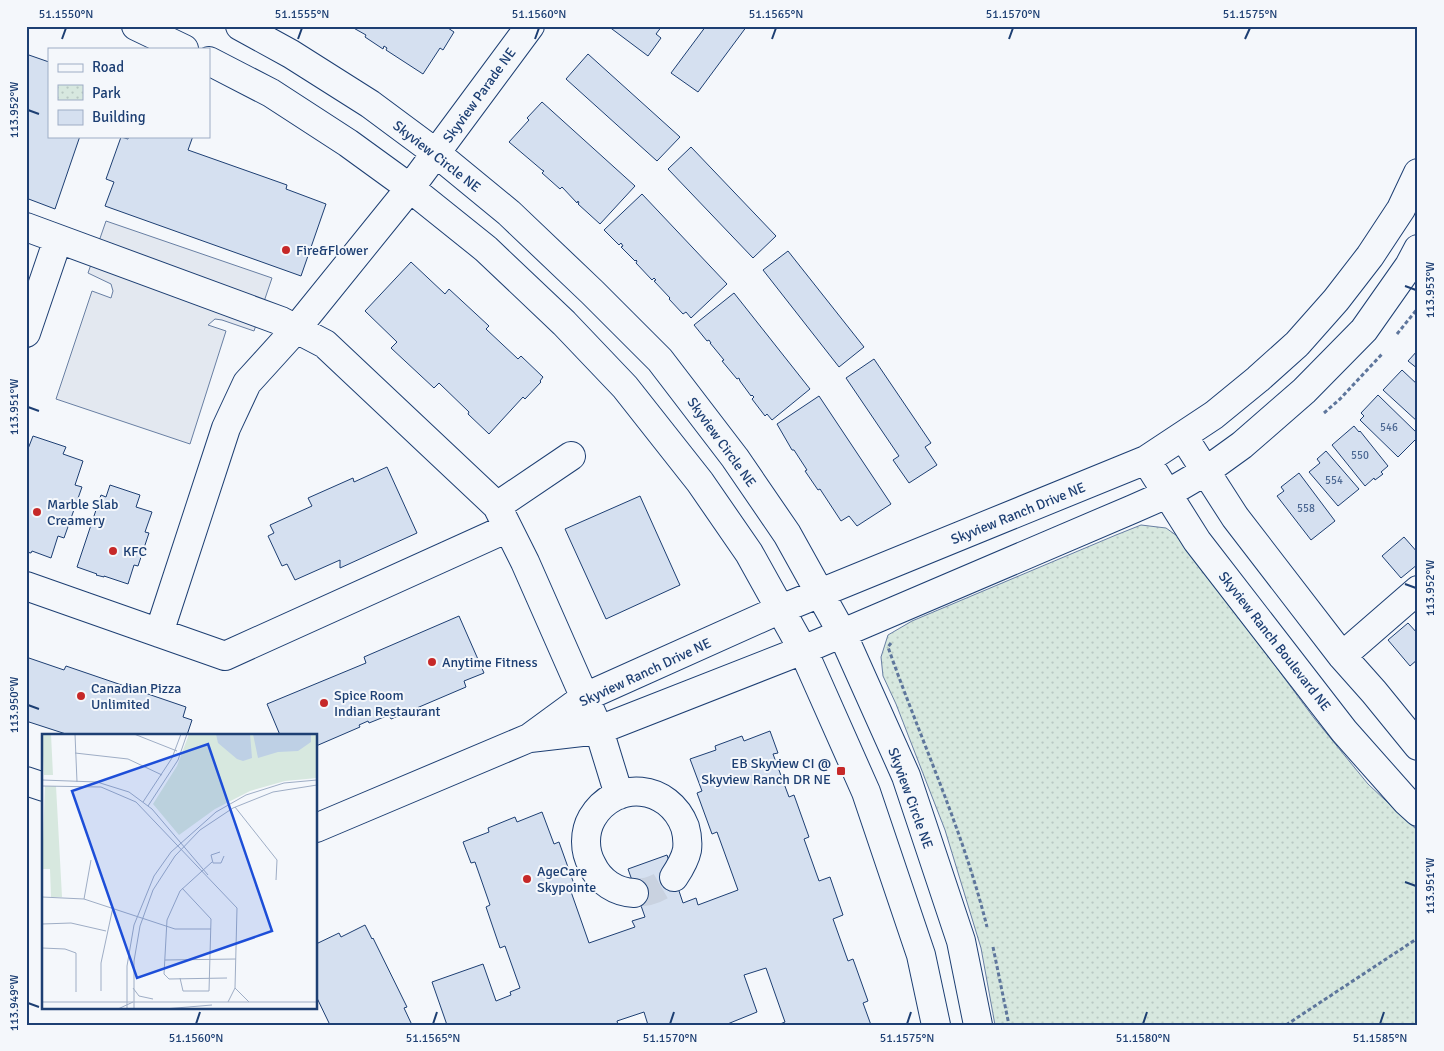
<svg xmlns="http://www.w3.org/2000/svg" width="1444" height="1051" font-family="Signika,sans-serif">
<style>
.park{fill:url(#park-dots);stroke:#687fa3}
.parking{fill:#e3e8f0;stroke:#687fa3}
.building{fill:#d5e0f0;stroke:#1d3f73}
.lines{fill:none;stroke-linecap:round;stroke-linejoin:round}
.minor-tunnel{stroke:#c9d2e0;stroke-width:28;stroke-dasharray:28 14;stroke-linecap:butt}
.minor-casing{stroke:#1d3f73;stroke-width:30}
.path{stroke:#5e769c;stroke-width:3;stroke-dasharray:4 2.5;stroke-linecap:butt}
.minor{stroke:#f4f7fb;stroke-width:28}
.ticks{fill:none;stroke:#1d3f73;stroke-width:2}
.poi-dot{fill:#c62828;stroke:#f4f7fb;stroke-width:2}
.labels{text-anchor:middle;stroke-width:4;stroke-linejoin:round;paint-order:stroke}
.number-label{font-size:11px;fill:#4b6792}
.street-label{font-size:14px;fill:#1d3f73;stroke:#f4f7fb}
.poi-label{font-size:14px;fill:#1d3f73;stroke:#f4f7fb;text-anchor:start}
.inset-road{fill:none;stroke:#9eadc5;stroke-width:1}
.view{fill:#1d4ed8;fill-opacity:0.15;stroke:#1d4ed8;stroke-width:2.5}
.inset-edge{fill:none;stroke:#1d3f73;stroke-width:2.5}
.neatline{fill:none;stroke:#1d3f73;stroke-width:2}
.ticks-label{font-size:12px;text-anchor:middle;fill:#1d3f73}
</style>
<defs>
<pattern id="park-dots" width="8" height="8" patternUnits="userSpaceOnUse" patternTransform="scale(1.25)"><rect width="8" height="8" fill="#d7e8df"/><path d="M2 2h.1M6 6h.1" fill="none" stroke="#b8c8c3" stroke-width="1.8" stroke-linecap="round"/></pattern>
</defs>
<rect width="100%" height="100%" fill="#f4f7fb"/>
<path class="park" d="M1141,525L1166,528L1180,538L1314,718L1368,784L1418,831V1025H995L981,948L945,830L896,704L883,676L881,657L888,635L912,621L1116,535Z"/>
<path class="parking" d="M106,221L272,278L254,331L222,320L215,319L208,325L226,331L190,444L56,399L92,291L111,298L113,291L111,284L88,273Z"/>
<path class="building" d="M350,26H445L454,32L443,50L440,48L423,74L386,50L387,48L384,46L383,49L365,37L366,35Z
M608,26H662L656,34L661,38L648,56Z
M706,26H747L698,92L671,73Z
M26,54L49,62V136H80L55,209L26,198Z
M588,54L680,137L657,161L566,79Z
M542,102L635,186L600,224L578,204L579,203L578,201L577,203L562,187L560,189L542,173L544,171L542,170L509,142L529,120L527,118Z
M129,136H193L188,150L287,185L286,189L326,204L301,276L105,206L114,182L106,179L121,137L128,139Z
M691,147L776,236L753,258L668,169Z
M642,194L727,284L691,318L686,312L683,314L669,299L670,298L654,281L656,280L654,278L652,280L636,263L637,261L636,260L635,261L621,247L623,246L621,243L619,245L604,230Z
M788,251L864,347L839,367L763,270Z
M411,262L445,294L449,289L489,326L486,329L518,359L521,356L543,377L540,381L541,382L525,399L523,397L489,434L468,414L469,412L439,383L434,388L391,348L397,342L365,311Z
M734,293L810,389L772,420L767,414L765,416L752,399L754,397L752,395L751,396L740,381L739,378L737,379L722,361L724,360L710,343H711L709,340L707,341L694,325Z
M1418,350V369L1408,361Z
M874,359L931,443L925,447L937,465L909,483L893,460L899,456L846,378Z
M1402,370L1418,385V422L1383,390Z
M1378,395L1418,434V437L1398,457L1360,420L1364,416L1361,413Z
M819,396L891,504L857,526L849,516L841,521L820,489L818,490L805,471L807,470L794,450H792L777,424Z
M1354,426L1359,432L1360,431L1388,466L1381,472L1383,474L1375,480L1374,478L1365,486L1332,445Z
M33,436L66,447L63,454L83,461L75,485L82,487L64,538L58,536L51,558L32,551L31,553L26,552V454Z
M1326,451L1359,489L1338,506L1309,472L1320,463L1317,459Z
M387,467L417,533L340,568V560L295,580L287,564L282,566L268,536L274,533L270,525L312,506L308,498L353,478L354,482Z
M1299,473L1335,521L1311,540L1277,496L1284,491L1281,487Z
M110,485L140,495L136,507L152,512L145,532L149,533L138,566L134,565L128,584L104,576V577L96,575L97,574L77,567L101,495L106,497Z
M640,496L680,585L606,619L565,529Z
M1404,537L1418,553V564L1401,578L1382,556Z
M459,616L484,673L464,681L466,687L391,719L389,715L369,723L368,721L359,725L360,727L316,746V735H280L267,704L366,663L364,657Z
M1408,623L1418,634V659L1410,666L1388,640Z
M26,657L64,670L66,666L186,707L183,717L192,720L187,735H69L26,721Z
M770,731L778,753L773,754L789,797L794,795L809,837L804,839L819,881L830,877L843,915L833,919L848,961L853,959L868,1001L863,1003L871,1025H780V1024L785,1022L766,968L744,975L757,1012L725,1025H648L644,1012L617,1021L618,1025H447L432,982L483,964L496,1001L511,995L510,992L520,988L505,946L500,948L486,907L490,905L475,862L471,863L463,842L489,832L488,828L515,817L517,822L542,812L554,844L559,842L574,884L569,886L589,943L635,927L632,921L645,917L628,869L667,855L683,903L696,898L698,905L738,890L717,832L712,834L697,793L702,791L690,759L716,750L715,746L742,736L744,741Z
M365,925L372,939L373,938L407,1007L404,1008L412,1025H330L316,996V944L339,933L341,937Z"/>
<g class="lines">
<path class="minor-tunnel" d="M634,893C652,893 661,887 674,877"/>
<g class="minor-casing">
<path id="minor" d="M136,26L184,49
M240,26L291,54L370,104L436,153L509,213L592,292L660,360L735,458L787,534L842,633L906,776L961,941L978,1025
M209,61L271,93L348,143L410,188L486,249L564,323L625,387L700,482L749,553L803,650L866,792L921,955L936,1025
M26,227L281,321L325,344L497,506L525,562L599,730L619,795
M26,333L58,239
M1183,436L1235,517L1342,656L1374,692L1418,746
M1146,460L1197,541L1344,731L1407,802L1418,812
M497,506L571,456
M26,586L225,656L508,528
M159,633L226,428L247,383L296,329L410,188L530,26
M1342,656L1418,590
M530,738L599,730L803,650L1133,509L1167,494L1206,471L1242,445L1304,391L1364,330L1409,266L1418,249
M26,781L44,787
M316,828L529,738L585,697L781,609L1146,460L1214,415L1258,379L1297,344L1336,300L1370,256L1401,209L1418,173
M634,893C616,892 600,882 592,865C584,851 584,832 592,818C615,779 669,784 685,827C687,834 688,842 687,850C685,860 680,868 674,877"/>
</g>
<path class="path" d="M1397,334L1418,308
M1324,413L1340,399L1383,353
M891,643L888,647C921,741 963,830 987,927
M993,947L1009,1025
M1286,1025L1418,938"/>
<use href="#minor" class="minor"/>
</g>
<path class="ticks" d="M62,39L66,28M298,39L302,28M535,39L539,28M772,39L776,28M1009,39L1013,28M1245,39L1250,28M28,110L39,114M1405,286L1416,290M28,407L39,411M1405,584L1416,588M28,705L39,709M1405,882L1416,886M28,1003L39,1007M196,1024L200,1012M433,1024L437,1012M670,1024L674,1012M907,1024L911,1012M1143,1024L1147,1012M1380,1024L1384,1012"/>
<g class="poi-dot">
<circle cx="286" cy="250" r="5"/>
<circle cx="37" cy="512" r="5"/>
<circle cx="113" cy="551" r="5"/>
<circle cx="432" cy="662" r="5"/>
<circle cx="81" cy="696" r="5"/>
<circle cx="324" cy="703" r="5"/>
<rect x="836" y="766" width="10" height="10" rx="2.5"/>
<circle cx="527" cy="879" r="5"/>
</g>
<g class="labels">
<g class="number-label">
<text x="1389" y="431">546</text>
<text x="1360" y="459">550</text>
<text x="1334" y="484">554</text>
<text x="1306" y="512">558</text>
</g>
<g class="street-label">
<text transform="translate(479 95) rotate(-54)" y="5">Skyview Parade NE</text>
<text transform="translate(437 156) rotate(38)" y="5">Skyview Circle NE</text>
<text transform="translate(722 442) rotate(54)" y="5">Skyview Circle NE</text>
<text transform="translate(1018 513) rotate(-22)" y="5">Skyview Ranch Drive NE</text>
<text transform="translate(1275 641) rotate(52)" y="5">Skyview Ranch Boulevard NE</text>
<text transform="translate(645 672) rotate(-25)" y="5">Skyview Ranch Drive NE</text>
<text transform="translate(911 798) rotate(70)" y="5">Skyview Circle NE</text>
</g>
<g class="poi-label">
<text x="296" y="255">Fire&amp;Flower</text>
<text x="47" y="509">Marble Slab<tspan x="47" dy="16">Creamery</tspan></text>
<text x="123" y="556">KFC</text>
<text x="442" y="667">Anytime Fitness</text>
<text x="91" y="693">Canadian Pizza<tspan x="91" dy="16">Unlimited</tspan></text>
<text x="334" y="700">Spice Room<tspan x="334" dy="16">Indian Restaurant</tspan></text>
<text x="831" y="768" text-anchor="end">EB Skyview CI @<tspan x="831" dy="16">Skyview Ranch DR NE</tspan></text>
<text x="537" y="876">AgeCare<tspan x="537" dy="16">Skypointe</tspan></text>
</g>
</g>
<g transform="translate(42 734)">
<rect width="275" height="275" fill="#f4f7fb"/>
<path d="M0,0H9L11,41H2ZM147,0H275V44L243,47L208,57L173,75L137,101L111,70L135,32ZM3,52H14L20,163H9L8,135H0Z" fill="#d7e8df"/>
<path d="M174,0H208L210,24L201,27L195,25L176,9ZM211,0H269V8L256,17L236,18L216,24Z" fill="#bed0e5"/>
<path class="inset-road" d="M33,0L35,48M92,0L135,17M33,19L86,25L120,41M0,46L55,48L87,58L110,75L166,141M0,52L59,53L94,68L195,174L193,254L186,268M101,68L130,24L139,0M106,72L136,26L145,0M193,73L235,126L234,146M178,118L169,121L171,129H179L182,122M170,128L138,157L125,186L122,240L127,245L185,244M0,163L42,165L133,195H169M42,165L49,126M0,190L29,189L64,197M0,214L23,215L34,219V258M123,226L194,225M138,244L141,257H167L169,185L140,154M91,254L97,262L111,265M193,254L207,268M59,257V229L71,173M0,268H275M76,275L91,268M85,275V232L92,191L112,142L129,118L174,78L204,61L242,49L275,46M92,275V227L98,192L111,156L133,122L158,96L191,74L231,58L275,51M122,275L170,271"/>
<path class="view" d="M166,10L230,197L95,244L30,57Z"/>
<rect width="275" height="275" class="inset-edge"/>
</g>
<rect width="1444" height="1051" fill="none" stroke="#f4f7fb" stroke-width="55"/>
<rect x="48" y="48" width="162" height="90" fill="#f4f7fb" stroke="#9eadc5"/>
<rect x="58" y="64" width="25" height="8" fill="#f4f7fb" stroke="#9eadc5"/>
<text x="92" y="72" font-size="15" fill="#1d3f73">Road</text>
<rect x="58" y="85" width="25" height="15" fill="url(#park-dots)" stroke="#9eadc5"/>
<text x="92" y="98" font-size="15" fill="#1d3f73">Park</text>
<rect x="58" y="110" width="25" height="15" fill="#d5e0f0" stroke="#9eadc5"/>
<text x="92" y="122" font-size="15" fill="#1d3f73">Building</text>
<rect x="28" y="28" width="1388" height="996" class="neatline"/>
<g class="ticks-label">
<text x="66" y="18">51.1550°N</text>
<text x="302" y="18">51.1555°N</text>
<text x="539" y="18">51.1560°N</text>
<text x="776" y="18">51.1565°N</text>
<text x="1013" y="18">51.1570°N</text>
<text x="1250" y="18">51.1575°N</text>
<text transform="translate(14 110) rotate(-90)" y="4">113.952°W</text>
<text transform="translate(1430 290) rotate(-90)" y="4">113.953°W</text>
<text transform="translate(14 407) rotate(-90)" y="4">113.951°W</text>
<text transform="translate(1430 588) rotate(-90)" y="4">113.952°W</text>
<text transform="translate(14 705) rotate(-90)" y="4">113.950°W</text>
<text transform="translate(1430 886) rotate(-90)" y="4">113.951°W</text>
<text transform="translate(14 1003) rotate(-90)" y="4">113.949°W</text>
<text x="196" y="1042">51.1560°N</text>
<text x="433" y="1042">51.1565°N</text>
<text x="670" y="1042">51.1570°N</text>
<text x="907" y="1042">51.1575°N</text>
<text x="1143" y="1042">51.1580°N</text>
<text x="1380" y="1042">51.1585°N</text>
</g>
</svg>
